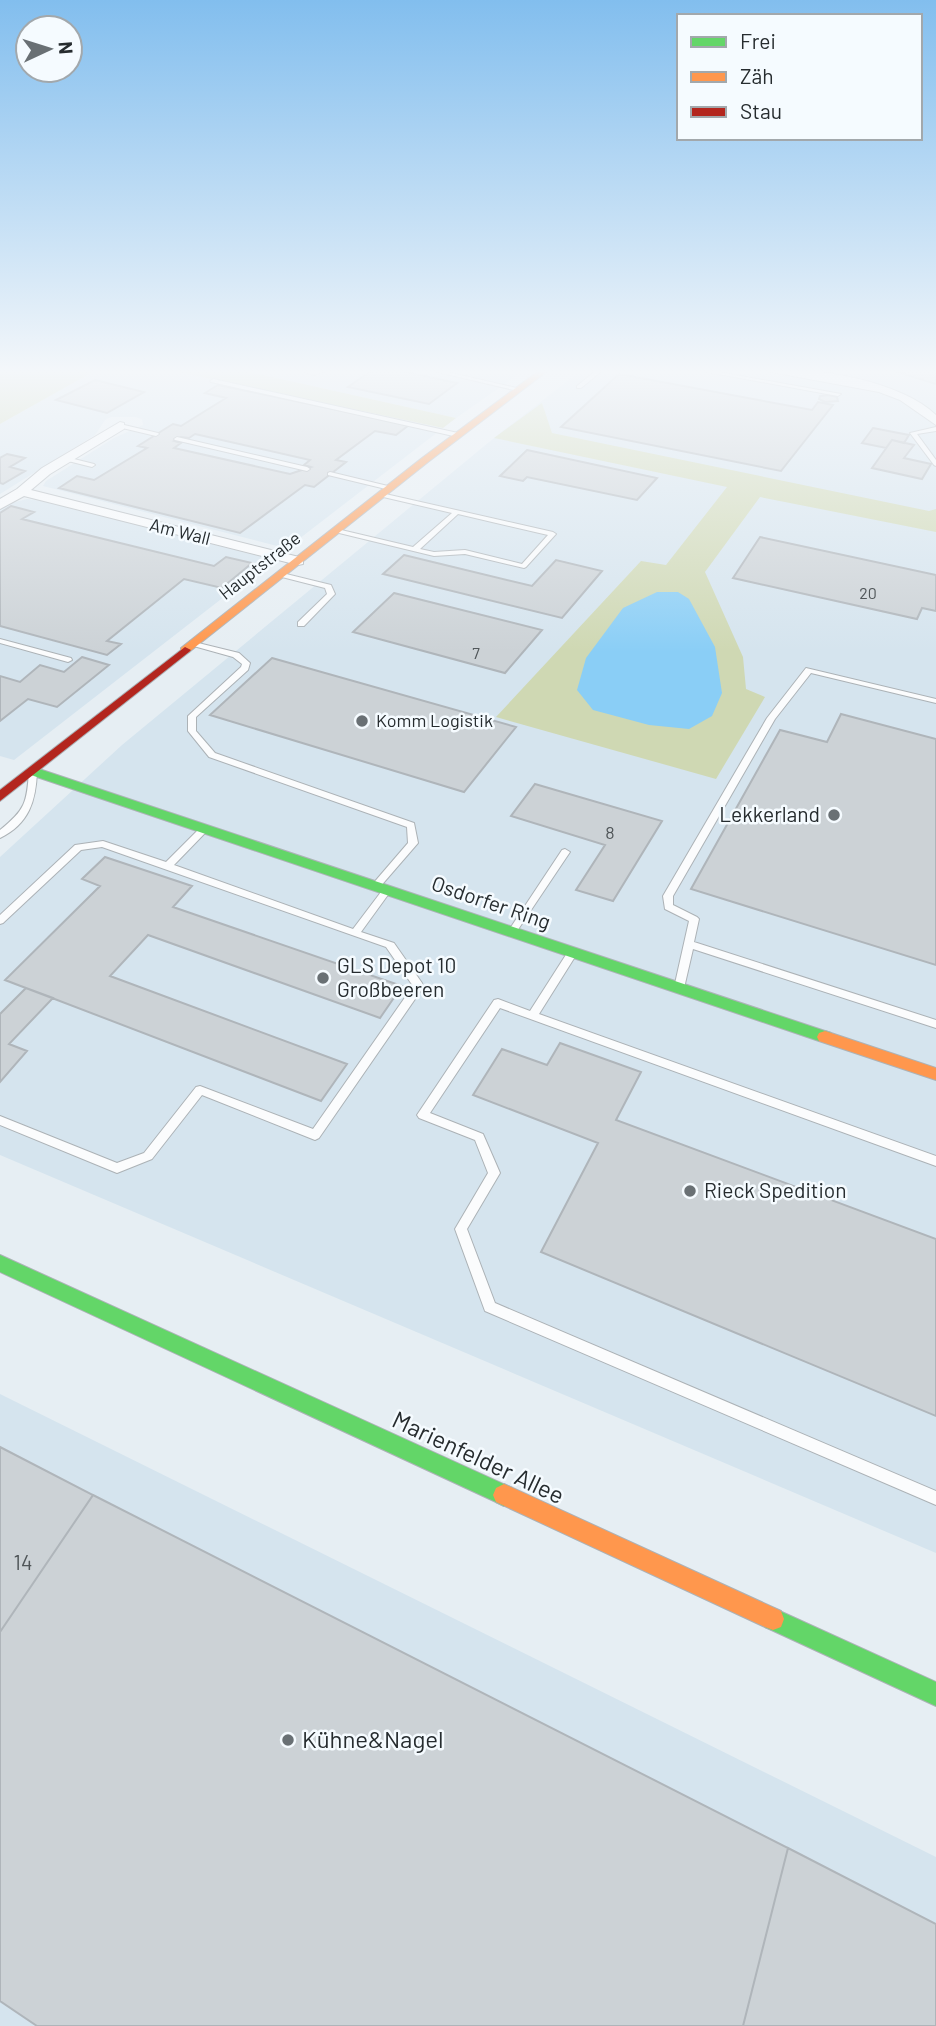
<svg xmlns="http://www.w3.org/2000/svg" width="936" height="2026" font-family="Barlow,sans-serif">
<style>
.built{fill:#d5e4ee}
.green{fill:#cfd8b3}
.water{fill:#8acef6}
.building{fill:#ccd2d6;stroke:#afb5ba;stroke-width:2;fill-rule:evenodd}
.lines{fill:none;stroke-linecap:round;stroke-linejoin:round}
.lane-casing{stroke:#acb2b6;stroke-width:2}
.street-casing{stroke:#acb2b6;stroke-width:2}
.fast-casing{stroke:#acb2b6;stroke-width:2}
.slow-casing{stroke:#acb2b6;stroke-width:2}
.jam-casing{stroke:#acb2b6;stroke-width:2}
.path{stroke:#d0d2d4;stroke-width:2;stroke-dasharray:1 3.5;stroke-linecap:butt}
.lane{fill:#fbfcfd;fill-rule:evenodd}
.street{fill:#fbfcfd;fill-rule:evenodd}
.fast{fill:#63d668;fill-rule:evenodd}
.slow{fill:#ff974d;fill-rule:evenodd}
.jam{fill:#b3261e;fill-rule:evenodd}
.poi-dot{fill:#697074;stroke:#f5fbff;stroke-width:2.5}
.labels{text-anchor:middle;stroke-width:5;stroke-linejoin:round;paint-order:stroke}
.far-number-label{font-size:16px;fill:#505659}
.far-street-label{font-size:18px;fill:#262c2f;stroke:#f5fbff}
.far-poi-label{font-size:18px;fill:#262c2f;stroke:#f5fbff;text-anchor:start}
.number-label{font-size:18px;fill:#505659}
.poi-label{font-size:21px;fill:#262c2f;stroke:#f5fbff;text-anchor:start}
.street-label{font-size:21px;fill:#262c2f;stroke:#f5fbff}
.near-number-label{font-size:21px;fill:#505659}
.near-street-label{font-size:24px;fill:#262c2f;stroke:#f5fbff}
.near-poi-label{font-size:24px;fill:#262c2f;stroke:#f5fbff;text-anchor:start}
</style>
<rect width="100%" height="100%" fill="#e6eef3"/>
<path class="built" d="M98,369H163L443,428L295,542L281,547L43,486L46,481L114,438L143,425L142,419L135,417H111L105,420L95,435L0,494V424Z
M236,369H526L456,418Z
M583,369H936V1553L0,1155V857L122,745L494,438Z
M27,499L43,501L259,556L269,562L14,760L0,756V510L11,503Z
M0,1394L936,1857V2026H0Z"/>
<path class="green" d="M0,369H98L0,424Z
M163,369H236L456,418L443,428Z
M542,403L552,433L929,511L936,509V532L760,497L705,572L743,657L746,689L765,697L716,779L496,717L641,561L666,565L727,487L494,438Z"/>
<path class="water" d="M657,592H678L689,599L715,647L722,693L712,716L689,729L649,725L593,710L577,690L586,658L623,608Z"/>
<path class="building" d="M374,369H392L457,383L429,404L348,387Z
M893,369H936V384L891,370Z
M619,374L812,410L818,402L833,405L781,471L561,427Z
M95,380L144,392L107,413L56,400Z
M218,385L409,425L396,435L375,431L336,460L346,462L314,487L305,485L240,533L59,488L77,476L94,480L147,448L138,446L168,427L173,424L181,426L226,398L205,393ZM195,434L310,460L304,465L311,467L290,474L174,448L181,443L174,441L177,439L181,437L189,438Z
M829,395L837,397L838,401L825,402L819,399L820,396Z
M873,428L909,435L904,443L892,440L886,448L862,443Z
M892,440L914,445L904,458L931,464L922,479L872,468Z
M527,450L657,478L637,500L527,477L523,481L500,476Z
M7,454L25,458L10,467L25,471L3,484L0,483V458Z
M11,506L34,512L22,519L214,566L226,557L252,563L222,588L184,579L107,641L121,644L107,655L0,626V513Z
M760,537L936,575V611L922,608L917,619L733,578Z
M404,555L532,586L556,560L602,571L562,618L383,574Z
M394,593L542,630L505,673L353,632Z
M82,657L109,665L57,707L28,699L0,721V676L20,682L40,665L64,672Z
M272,658L516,727L464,792L210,715Z
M841,714L936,739V965L691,889L780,730L827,742Z
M535,784L662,821L613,901L576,890L605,845L511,816Z
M105,857L192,886L173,907L402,986L380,1018L148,935L110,976L347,1064L321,1101L5,980L100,886L82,879Z
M26,988L53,998L9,1044L27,1051L0,1082V1014Z
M560,1043L641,1072L616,1120L936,1239V1416L541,1252L598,1143L473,1095L502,1049L547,1065Z
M0,1447L93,1495L0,1632Z
M93,1495L788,1848L743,2026H37L0,2001V1632Z
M788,1848L936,1924V2026H743Z"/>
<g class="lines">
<g class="lane-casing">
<path id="lane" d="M295,369L314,371L322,369H330L314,375Z
M425,369H434L521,389L518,391Z
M598,369H604L581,388H577V386Z
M691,369H702L841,394L838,396Z
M213,379L458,433L461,435L458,437L211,382L210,381Z
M120,424L158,433L159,434L156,436L118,427V425Z
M936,427V431L917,434L936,460V466L934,465L910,433Z
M177,437L307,467L310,469L307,471L175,440L174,439Z
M66,457L94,464L95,465L92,467L64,460L63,459Z
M330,472L392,487L393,488L390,490L328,475V473Z
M381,493L553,532L556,534L526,567L524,568L465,554L434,556L335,532L334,531L337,529L413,547L452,513L379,496V494ZM458,514L548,535L522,564L465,550L434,552L420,549Z
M278,572L331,585L335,594L304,626H298V622L327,594L325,588L278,576Z
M0,639L71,658L72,660L68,662L0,643Z
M190,641L239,653L250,663L248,670L196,717V731L215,753L414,823L418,843L379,888H373L371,886L408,843L407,827L209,757L188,731V716L241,667L242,664L233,657L190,645Z
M806,668L936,699V703L811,673L775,719L673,896V905L697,917L699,919L694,942L936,1020V1028L693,949L684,988L679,992L674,988L689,921L665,909L663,896L767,718Z
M33,768L37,771C36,801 29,824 0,838V830C25,810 27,803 29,771Z
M204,826L209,829L207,831L174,865L353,929L384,888H390L392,890L390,892L361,932L394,943L422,983L423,986L422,989L319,1138L315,1140L202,1095L152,1159L117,1173L0,1125V1116L117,1163L144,1153L196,1087L200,1086L313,1129L413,986L386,947L102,847L81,850L3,923L0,924V915L75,845L103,841L166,862L201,827Z
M565,849L570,852L515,934H509L507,932L509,930L562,850Z
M573,948L578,952L539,1014L936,1156V1166L500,1008L430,1113L483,1134L500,1173L467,1229L495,1303L936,1491V1505L485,1311L455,1229L488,1173L475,1140L419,1118L417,1115L494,1000L498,999L530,1011L569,950Z"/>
</g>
<g class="street-casing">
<path id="street" d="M765,369C814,367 899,380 936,415V425L900,400L879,392L771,372Z
M120,422L124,423V429L50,474L31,490L303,558V564L298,565L24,496L0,509V499L17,489L42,468Z"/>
</g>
<g class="fast-casing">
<path id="fast" d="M33,767L831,1033L833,1037L831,1041H819L28,774L27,771Z
M0,1255L512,1488L515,1495L512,1502L504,1506L496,1502L0,1272Z
M773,1608L936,1682V1706L765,1627L762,1619L765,1611Z"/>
</g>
<g class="slow-casing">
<path id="slow" d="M541,369H550L428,462L189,652H181V648L422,458Z
M825,1031L936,1068V1080L819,1041L817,1037L819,1033Z
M504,1484L781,1611L784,1619L781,1627L773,1630L765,1627L496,1502L493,1495L496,1488Z"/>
</g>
<g class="jam-casing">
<path id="jam" d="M185,647L191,650L189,652L0,801V790Z"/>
</g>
<path class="path" d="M0,381L27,369"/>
<use href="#lane" class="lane"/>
<use href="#street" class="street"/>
<use href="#fast" class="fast"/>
<use href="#slow" class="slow"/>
<use href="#jam" class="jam"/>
</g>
<linearGradient id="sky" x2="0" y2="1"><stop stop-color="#82beee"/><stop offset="0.57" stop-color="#f4f7fa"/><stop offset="1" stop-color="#f4f7fa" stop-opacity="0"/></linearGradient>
<rect width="936" height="652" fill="url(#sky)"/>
<g class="poi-dot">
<circle cx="362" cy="721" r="7"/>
<circle cx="834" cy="815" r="7"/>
<circle cx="323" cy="978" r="7"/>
<circle cx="690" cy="1191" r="7"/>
<circle cx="288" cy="1740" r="7"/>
</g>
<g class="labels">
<g class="far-number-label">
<text x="868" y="599">20</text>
<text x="476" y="659">7</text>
</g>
<g class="far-street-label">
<text transform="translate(180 532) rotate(14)" y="6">Am Wall</text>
<text transform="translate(260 566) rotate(-38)" y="6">Hauptstraße</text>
</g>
<g class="far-poi-label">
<text x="376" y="727">Komm Logistik</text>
</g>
<g class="number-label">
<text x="610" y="839">8</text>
</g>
<g class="poi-label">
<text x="820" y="822" text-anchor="end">Lekkerland</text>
<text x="337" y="973">GLS Depot 10<tspan x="337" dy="24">Großbeeren</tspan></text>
<text x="704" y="1198">Rieck Spedition</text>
</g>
<g class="street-label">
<text transform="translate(491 903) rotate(19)" y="7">Osdorfer Ring</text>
</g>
<g class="near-number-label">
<text x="23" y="1570">14</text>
</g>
<g class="near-street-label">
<text transform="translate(478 1458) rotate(25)" y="8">Marienfelder Allee</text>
</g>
<g class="near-poi-label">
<text x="302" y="1748">Kühne&amp;Nagel</text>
</g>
</g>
<rect x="677" y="14" width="245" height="126" fill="#f5fbff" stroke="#a2a8ac" stroke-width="2"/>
<rect x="691" y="37" width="35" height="10" fill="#63d668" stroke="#a2a8ac" stroke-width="2"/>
<text x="740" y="49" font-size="21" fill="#262c2f">Frei</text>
<rect x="691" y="72" width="35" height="10" fill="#ff974d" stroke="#a2a8ac" stroke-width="2"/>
<text x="740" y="84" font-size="21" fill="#262c2f">Zäh</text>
<rect x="691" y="107" width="35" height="10" fill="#b3261e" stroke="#a2a8ac" stroke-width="2"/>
<text x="740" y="119" font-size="21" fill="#262c2f">Stau</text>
<g transform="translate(49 49) rotate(86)"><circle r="33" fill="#f5fbff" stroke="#a2a8ac" stroke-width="2"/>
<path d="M0-5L12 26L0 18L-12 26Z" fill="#697074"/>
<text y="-10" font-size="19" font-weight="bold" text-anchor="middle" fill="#262c2f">N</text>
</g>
</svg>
